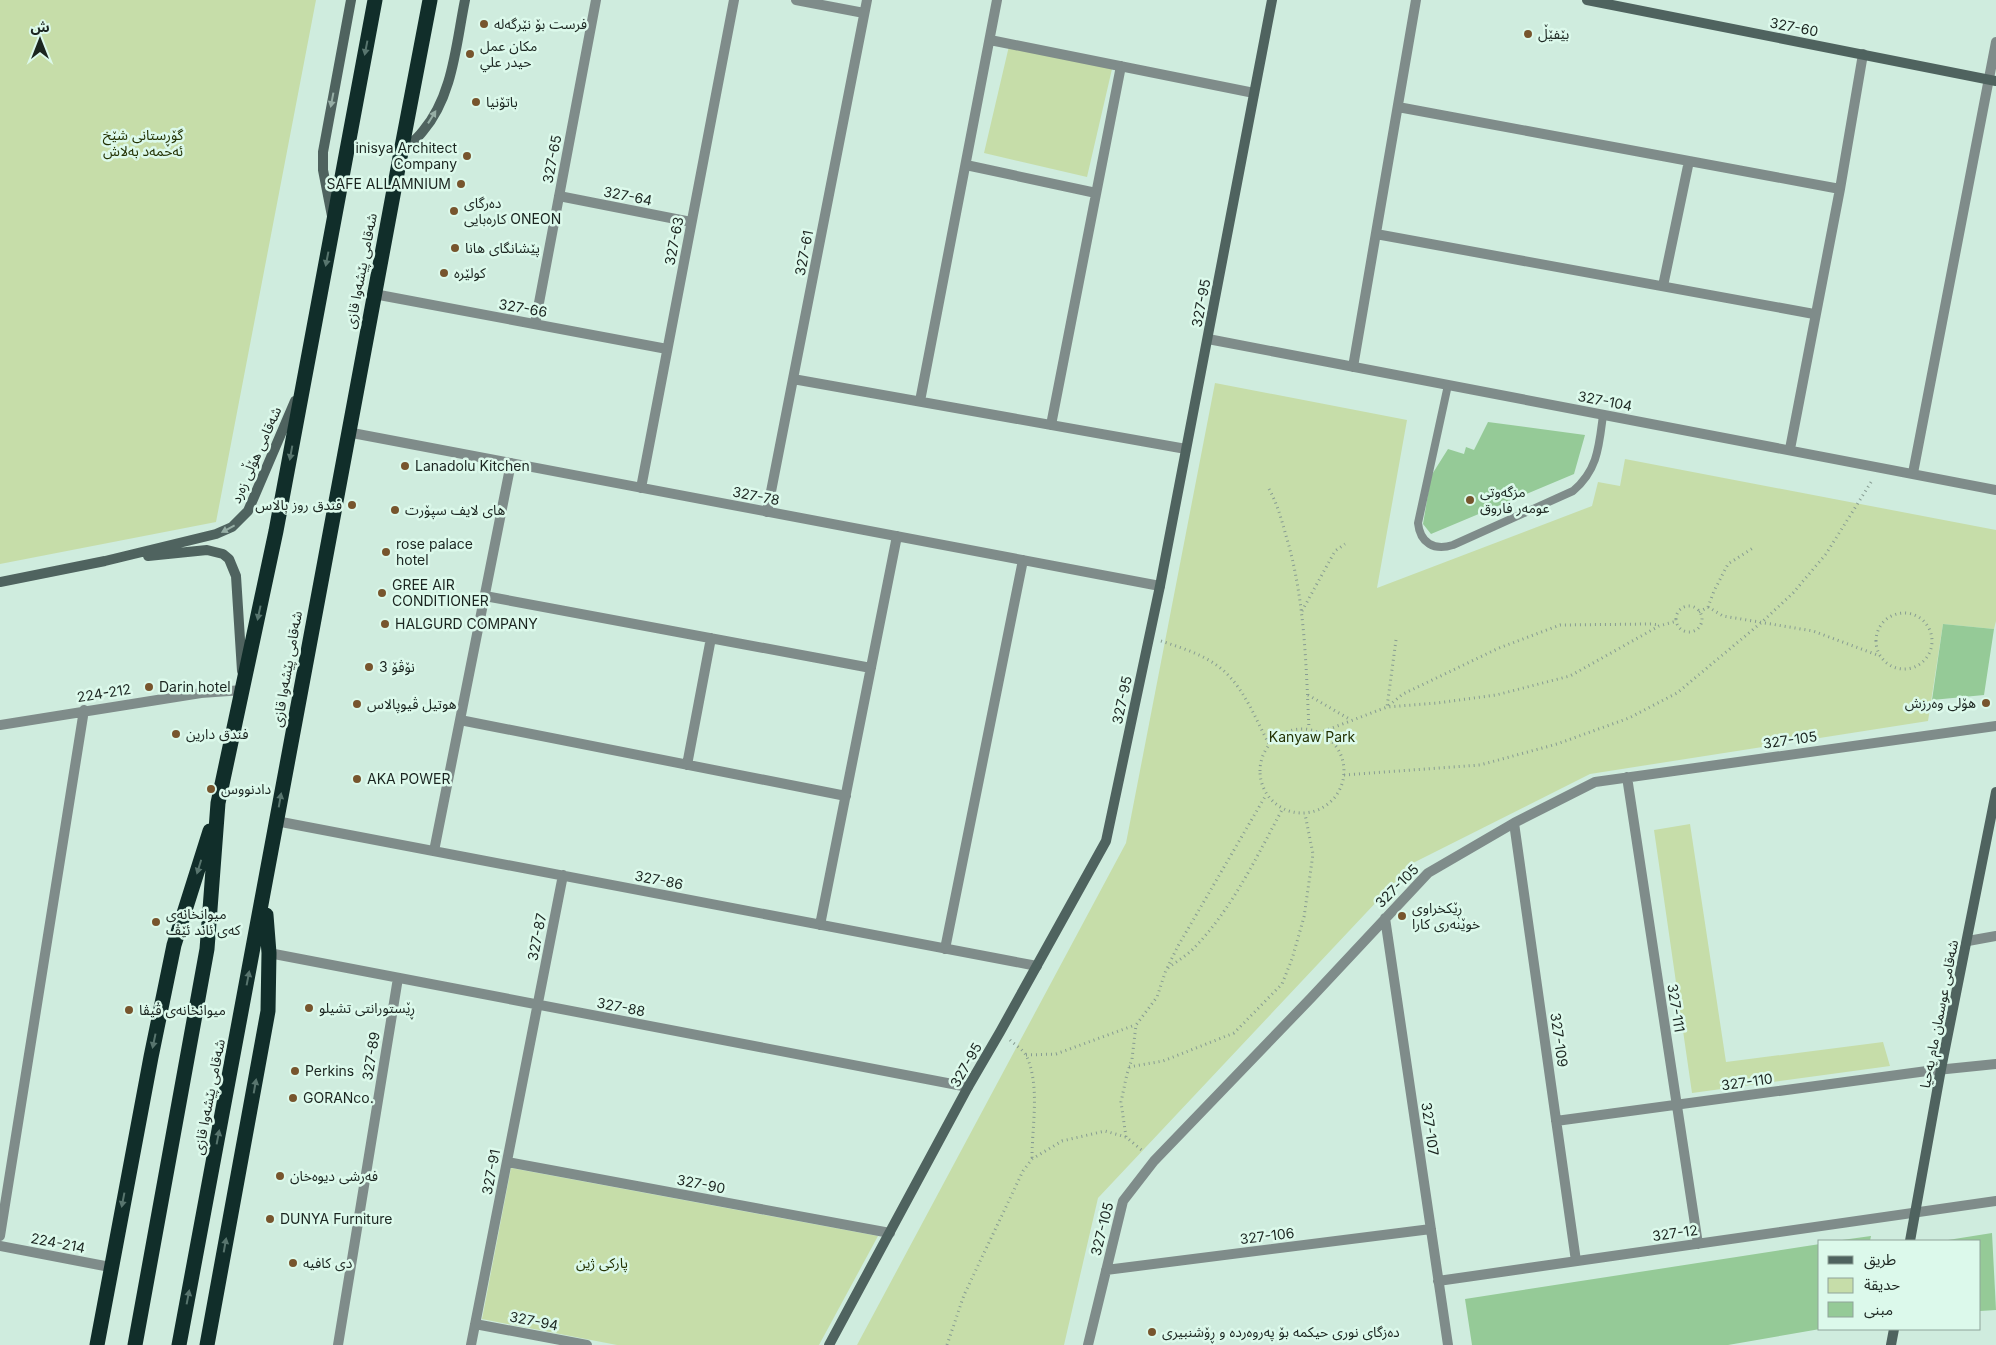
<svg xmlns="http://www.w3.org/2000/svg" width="1996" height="1345" font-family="Inter,'Noto Sans Arabic',sans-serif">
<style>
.green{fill:#c6dda9}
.building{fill:#95ca97}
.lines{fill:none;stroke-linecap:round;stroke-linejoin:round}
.path{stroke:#879c92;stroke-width:3;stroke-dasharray:1 4;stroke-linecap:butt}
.lane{stroke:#7f8c8a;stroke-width:8}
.street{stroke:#7f8c8a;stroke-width:10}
.secondary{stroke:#4f635f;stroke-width:10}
.highway{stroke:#112e2a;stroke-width:15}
.oneway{fill:#58756e}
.oneway2{fill:#96aea5}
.poi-dot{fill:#77552d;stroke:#dcf9eb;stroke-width:2}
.labels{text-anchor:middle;stroke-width:5;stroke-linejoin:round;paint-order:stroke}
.poi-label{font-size:14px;fill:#1b2520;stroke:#dcf9eb;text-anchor:start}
.street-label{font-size:14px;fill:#1b2520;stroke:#dcf9eb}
.park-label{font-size:14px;fill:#233203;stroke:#dcf9eb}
</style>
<rect width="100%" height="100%" fill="#cfecde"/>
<path class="green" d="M0,0H316L216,522L0,564Z
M1009,46L1112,69L1087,177L984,153Z
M1215,383L1407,420L1377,588L1592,506L1598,482L1620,486L1625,459L1996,530V621L1994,629L1943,624L1928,721L1590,774L1413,863L1098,1198L1064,1345H857L1126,843Z
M1690,824L1726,1062L1883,1042L1890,1066L1692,1093L1654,830Z
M511,1168L878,1236L819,1345H617L482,1319Z"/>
<path class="building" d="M1488,422L1585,435L1574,474L1431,534L1423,524L1431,476L1448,449L1464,454L1466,447L1474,450Z
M1943,624L1994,629L1984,695L1932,700Z
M1992,1233L1996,1310L1980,1311V1241L1948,1240Z
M1871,1236L1870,1241H1842V1240Z
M1820,1244V1329L1728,1345H1472L1465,1299Z"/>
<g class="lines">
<path class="path" d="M1269,489C1278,505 1282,522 1287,539C1305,601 1306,665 1309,729
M1676 619a13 13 0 1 1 26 0a13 13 0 1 1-26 0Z
M1708,607L1723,616L1813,631L1880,656
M1302,611L1335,551L1345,544
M1699,612L1708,607L1714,591L1728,564L1753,548
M1876 641a28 28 0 1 1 56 0a28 28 0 1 1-56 0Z
M1396,640L1387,707L1437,703L1496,695L1570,676L1659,626L1677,621
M1161,641C1179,647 1199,653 1215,664C1242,682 1254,716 1269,744
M1308,695L1351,720
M1260 771a42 42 0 1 1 84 0a42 42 0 1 1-84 0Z
M1319,733L1387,707L1403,694L1499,648L1560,625L1651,624L1659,625
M1344,775L1480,765L1557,744L1629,718L1677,693L1762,622L1793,593L1826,554L1873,479
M1168,968C1177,961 1188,955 1196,946C1233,907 1257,856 1283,808
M1010,1040C1015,1045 1024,1050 1027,1057C1040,1087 1032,1126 1032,1158
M1026,1055L1056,1054L1135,1025
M1129,1067L1163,1061L1234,1033L1282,984L1292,959L1304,917L1313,854L1305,814
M1126,1137L1121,1102L1127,1074L1132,1059L1136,1025L1157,997L1166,970L1178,946L1266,795
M947,1345L964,1295L1023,1171L1032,1159L1062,1141L1105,1131L1126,1137L1144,1152"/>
<path class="lane" d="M1448,385L1418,523C1420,543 1434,551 1453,545L1573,491C1598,470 1599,446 1603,415"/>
<path class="street" d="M796,0L864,13
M990,40L1254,93
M1398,107L1840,189
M966,165L1096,193
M559,196L691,222
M1376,234L1814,314
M1663,286L1689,161
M374,294L667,349
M535,324L596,0
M1208,339L1996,490
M1353,367L1416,0
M793,379L1186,449
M920,401L997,0
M1051,425L1121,66
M347,432L1160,586
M1790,449L1840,189L1863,54
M1913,473L1996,42
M641,488L734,0
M767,512L867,0
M485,596L871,668
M460,720L846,796
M0,725L201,693L243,690
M687,765L711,638
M1627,777L1698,1244
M276,821L1037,966
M1514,823L1576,1261
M434,851L511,463
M1385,918L1448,1345
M820,925L897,536
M1968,941L1996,936
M945,949L1023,560
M269,953L968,1087
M1556,1121L1927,1071L1996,1064
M507,1162L890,1233
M0,1236L84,710
M0,1246L110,1267
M1106,1270L1431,1229
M1438,1281L1996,1201
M475,1324L587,1345
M338,1345L398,978
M471,1345L563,875
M1088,1345L1123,1201L1154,1161L1311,998L1428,873L1514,823L1595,782L1996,726"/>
<path class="secondary" d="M1587,0L1996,81
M401,153C408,146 417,139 423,131C453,96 456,44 465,0
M332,216L323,170V152L351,0
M148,556L207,550L223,554L229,559L236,576L242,671
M0,582L105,561L216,534L232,527L248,511L295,401
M1910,1241L1941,1069L1996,792
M829,1345L968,1087L1000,1032L1106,841L1160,586L1272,0
M1891,1345L1894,1329"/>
<path class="highway" d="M97,1345L151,1057L174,945L210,831
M135,1345L207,949L218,803L276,531L375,0
M179,1345C263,897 344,448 430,0
M207,1345L268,1011L269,953L266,915"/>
</g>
<defs><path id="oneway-solid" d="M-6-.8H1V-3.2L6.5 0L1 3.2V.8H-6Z" transform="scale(1.25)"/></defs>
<g class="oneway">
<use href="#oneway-solid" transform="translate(366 48) rotate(101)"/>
<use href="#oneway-solid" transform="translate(327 259) rotate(101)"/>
<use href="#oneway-solid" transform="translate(291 453) rotate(100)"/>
<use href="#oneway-solid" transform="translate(259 613) rotate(102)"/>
<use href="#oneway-solid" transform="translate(280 800) rotate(-80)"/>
<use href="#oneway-solid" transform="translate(199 867) rotate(107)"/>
<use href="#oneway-solid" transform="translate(248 978) rotate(-79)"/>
<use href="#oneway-solid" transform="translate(154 1041) rotate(102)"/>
<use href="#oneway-solid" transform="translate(255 1086) rotate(-80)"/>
<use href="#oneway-solid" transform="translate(218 1137) rotate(-79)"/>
<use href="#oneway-solid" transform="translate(123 1200) rotate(101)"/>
<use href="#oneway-solid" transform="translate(225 1245) rotate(-80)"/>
<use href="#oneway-solid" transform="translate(188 1297) rotate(-79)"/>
</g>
<g class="oneway2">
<use href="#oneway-solid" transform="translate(332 100) rotate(101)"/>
<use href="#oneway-solid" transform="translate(432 117) rotate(-58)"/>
<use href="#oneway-solid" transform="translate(228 529) rotate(152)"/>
</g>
<g class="poi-dot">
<circle cx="484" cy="24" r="5"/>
<circle cx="1528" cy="34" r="5"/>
<circle cx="470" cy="54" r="5"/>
<circle cx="476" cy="102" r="5"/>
<circle cx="467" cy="156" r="5"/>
<circle cx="461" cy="184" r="5"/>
<circle cx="454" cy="211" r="5"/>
<circle cx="455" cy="248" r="5"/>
<circle cx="444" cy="273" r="5"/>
<circle cx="405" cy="466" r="5"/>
<circle cx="1470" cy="500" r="5"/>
<circle cx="352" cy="505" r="5"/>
<circle cx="395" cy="510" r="5"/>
<circle cx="386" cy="552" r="5"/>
<circle cx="382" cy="593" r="5"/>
<circle cx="385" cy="624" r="5"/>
<circle cx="369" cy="667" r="5"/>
<circle cx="149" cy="687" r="5"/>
<circle cx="1986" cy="703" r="5"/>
<circle cx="357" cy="704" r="5"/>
<circle cx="176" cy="734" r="5"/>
<circle cx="357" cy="779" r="5"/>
<circle cx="211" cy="789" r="5"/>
<circle cx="1402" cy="916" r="5"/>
<circle cx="156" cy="922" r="5"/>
<circle cx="309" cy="1008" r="5"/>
<circle cx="129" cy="1010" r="5"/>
<circle cx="295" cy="1071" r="5"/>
<circle cx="293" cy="1098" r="5"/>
<circle cx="280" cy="1176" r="5"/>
<circle cx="270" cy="1219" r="5"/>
<circle cx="293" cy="1263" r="5"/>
<circle cx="1152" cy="1332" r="5"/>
</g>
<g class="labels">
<g class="poi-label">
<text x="494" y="29">فرست بۆ نێرگەلە</text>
<text x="1538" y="39">بێفێڵ</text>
<text x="480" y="51">مكان عمل<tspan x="480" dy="16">حيدر علي</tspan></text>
<text x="486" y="107">باتۆنیا</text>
<text x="457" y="153" text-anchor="end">inisya Architect<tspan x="457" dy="16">Company</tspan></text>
<text x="451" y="189" text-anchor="end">SAFE ALLAMNIUM</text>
<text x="464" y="208">دەرگای<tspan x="464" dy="16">کارەبایی ONEON</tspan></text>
<text x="465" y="253">پێشانگای هانا</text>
<text x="454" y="278">کولێرە</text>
<text x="415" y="471">Lanadolu Kitchen</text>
<text x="1480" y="497">مزگەوتی<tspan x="1480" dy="16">عومەر فاروق</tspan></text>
<text x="342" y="510" text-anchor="end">فندق روز بالاس</text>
<text x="405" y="515">های لایف سپۆرت</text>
<text x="396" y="549">rose palace<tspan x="396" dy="16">hotel</tspan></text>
<text x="392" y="590">GREE AIR<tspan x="392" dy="16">CONDITIONER</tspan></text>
<text x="395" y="629">HALGURD COMPANY</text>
<text x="379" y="672">نۆڤۆ 3</text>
<text x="159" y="692">Darin hotel</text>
<text x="1976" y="708" text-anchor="end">هۆلی وەرزش</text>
<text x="367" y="709">هوتیل ڤیوپالاس</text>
<text x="186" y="739">فندق دارين</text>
<text x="367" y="784">AKA POWER</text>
<text x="221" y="794">دادنووس</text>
<text x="1412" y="913">ڕێكخراوی<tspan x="1412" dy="16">خوێنەری كارا</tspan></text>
<text x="166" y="919">میوانخانەی<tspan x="166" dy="16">کەی ئاند ئێڤ</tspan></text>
<text x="319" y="1013">ڕێستورانتی تشیلو</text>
<text x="139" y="1015">میوانخانەی ڤیڤا</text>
<text x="305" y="1076">Perkins</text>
<text x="303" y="1103">GORANco.</text>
<text x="290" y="1181">فەرشی دیوەخان</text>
<text x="280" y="1224">DUNYA Furniture</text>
<text x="303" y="1268">دى كافيه</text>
<text x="1162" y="1337">دەزگای نوری حیکمە بۆ پەروەردە و ڕۆشنبیری</text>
</g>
<g class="street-label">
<text transform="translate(1794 27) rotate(11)" y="5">327-60</text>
<text transform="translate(552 159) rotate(-79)" y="5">327-65</text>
<text transform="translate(628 196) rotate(11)" y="5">327-64</text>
<text transform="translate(674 241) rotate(-79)" y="5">327-63</text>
<text transform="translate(804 253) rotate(-79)" y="5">327-61</text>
<text transform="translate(361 271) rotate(-79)" y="5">شەقامی پێشەوا قازی</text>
<text transform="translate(1201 303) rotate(-79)" y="5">327-95</text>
<text transform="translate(523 308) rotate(10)" y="5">327-66</text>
<text transform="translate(1605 401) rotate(11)" y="5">327-104</text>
<text transform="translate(256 455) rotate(-66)" y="5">شەقامی هۆڵی زەرد</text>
<text transform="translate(756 496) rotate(11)" y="5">327-78</text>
<text transform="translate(287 669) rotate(-80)" y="5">شەقامی پێشەوا قازی</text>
<text transform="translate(104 693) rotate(-9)" y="5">224-212</text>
<text transform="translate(1122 700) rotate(-78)" y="5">327-95</text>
<text transform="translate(1790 740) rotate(-8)" y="5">327-105</text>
<text transform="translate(659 880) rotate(11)" y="5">327-86</text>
<text transform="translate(1397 886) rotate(-45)" y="5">327-105</text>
<text transform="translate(537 937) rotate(-79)" y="5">327-87</text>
<text transform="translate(621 1007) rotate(11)" y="5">327-88</text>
<text transform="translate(1676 1008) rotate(81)" y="5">327-111</text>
<text transform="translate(1939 1014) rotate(-79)" y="5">شەقامی عوسمان مام یەحیا</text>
<text transform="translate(1559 1040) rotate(82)" y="5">327-109</text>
<text transform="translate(371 1056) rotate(-81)" y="5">327-89</text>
<text transform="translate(966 1065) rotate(-60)" y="5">327-95</text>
<text transform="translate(1747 1082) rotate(-8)" y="5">327-110</text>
<text transform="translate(209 1097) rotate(-79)" y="5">شەقامی پێشەوا قازی</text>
<text transform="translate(1430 1129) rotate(82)" y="5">327-107</text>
<text transform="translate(491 1172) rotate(-79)" y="5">327-91</text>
<text transform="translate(701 1184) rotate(11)" y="5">327-90</text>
<text transform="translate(1102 1229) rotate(-76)" y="5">327-105</text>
<text transform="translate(1675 1233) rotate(-8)" y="5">327-12</text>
<text transform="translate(1267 1236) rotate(-7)" y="5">327-106</text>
<text transform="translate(58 1243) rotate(11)" y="5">224-214</text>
<text transform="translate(534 1321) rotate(11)" y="5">327-94</text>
</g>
<g class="park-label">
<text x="143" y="140">گۆڕستانی شێخ<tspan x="143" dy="16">ئەحمەد بەلاش</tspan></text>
<text x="1312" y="742">Kanyaw Park</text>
<text x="602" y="1268">پارکی ژین</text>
</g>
</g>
<rect x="1818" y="1240" width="162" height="90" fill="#dcf9eb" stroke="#8fa49a"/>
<rect x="1828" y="1256" width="25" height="8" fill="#4f635f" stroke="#8fa49a"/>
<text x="1864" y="1265" font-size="15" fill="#1b2520">طريق</text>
<rect x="1828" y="1278" width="25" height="15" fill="#c6dda9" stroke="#8fa49a"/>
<text x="1864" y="1290" font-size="15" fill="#1b2520">حديقة</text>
<rect x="1828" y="1302" width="25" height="15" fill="#95ca97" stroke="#8fa49a"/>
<text x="1864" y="1315" font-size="15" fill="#1b2520">مبنى</text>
<g transform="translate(40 40)" stroke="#dcf9eb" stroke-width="4" paint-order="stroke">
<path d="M0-4L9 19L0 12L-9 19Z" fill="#1b2520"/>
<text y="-8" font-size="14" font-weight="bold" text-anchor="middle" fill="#1b2520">ش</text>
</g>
</svg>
